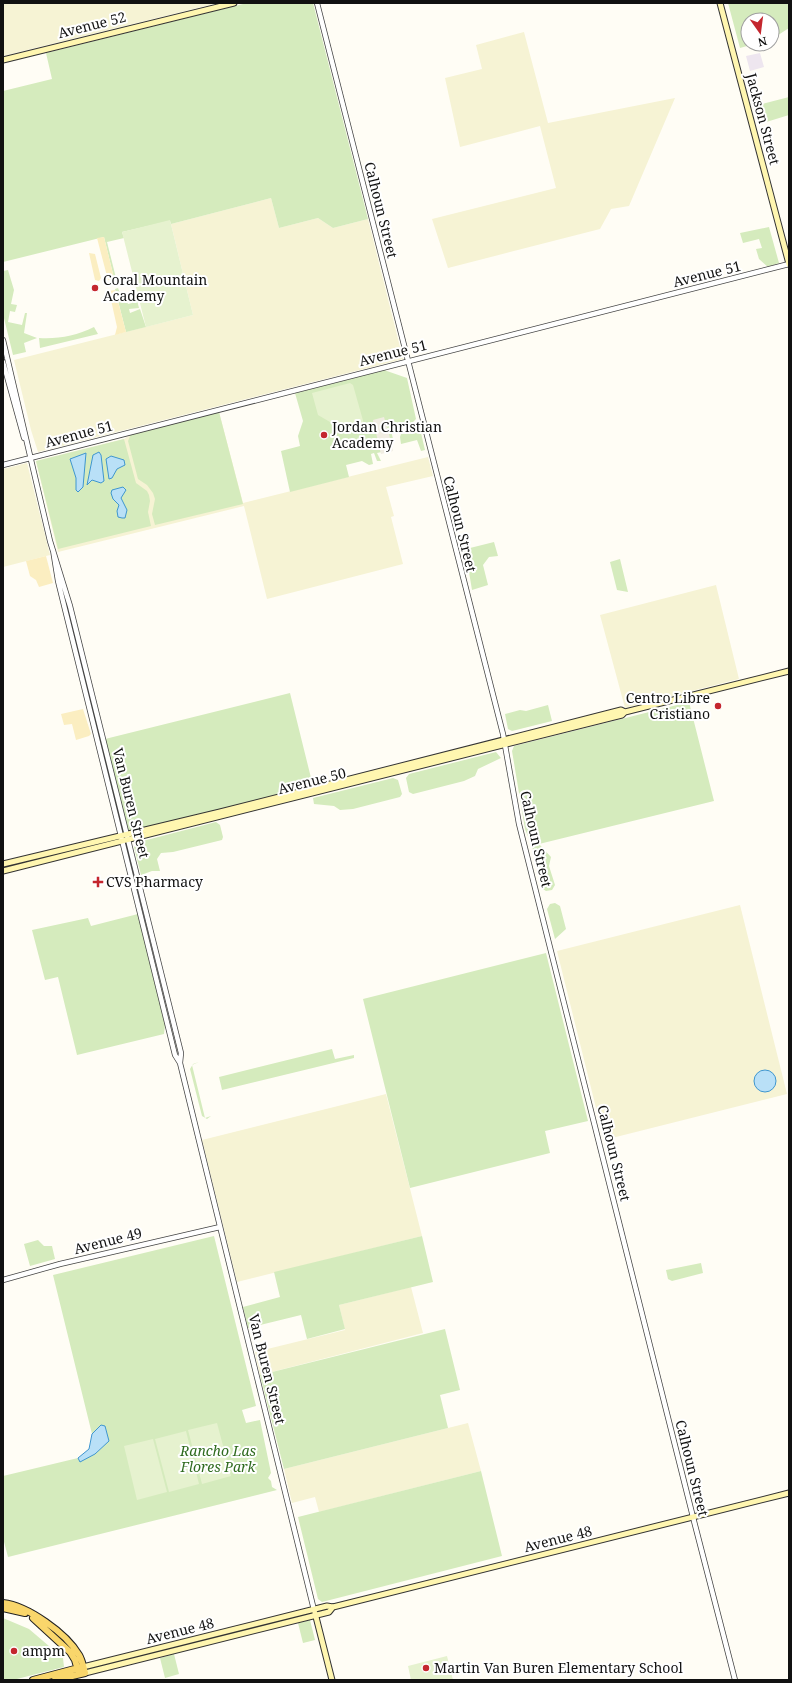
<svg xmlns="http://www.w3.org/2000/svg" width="792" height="1683" font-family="'Noto Serif',serif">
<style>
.industrial{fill:#eee6ef}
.farmland{fill:#f6f3d4}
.green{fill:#d5ebbd}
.sand{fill:#fbeec1}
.pitch{fill:#e6f2cf}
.plaza{fill:#f1ede2}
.water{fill:#b9e0f7;stroke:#3f96cf}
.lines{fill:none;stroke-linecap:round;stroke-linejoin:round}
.tertiary-casing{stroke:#444;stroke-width:6}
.secondary-casing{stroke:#333;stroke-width:7}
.primary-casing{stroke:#222;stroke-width:8}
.tertiary{stroke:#fff;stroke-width:4.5}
.secondary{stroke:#fff6b0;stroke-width:5}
.primary{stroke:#f9d66b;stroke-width:6}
.poi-dot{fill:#c4262e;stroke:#fff;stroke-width:1.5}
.labels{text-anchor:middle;stroke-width:4;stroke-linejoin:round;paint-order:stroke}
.street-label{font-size:14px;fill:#111;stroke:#fff}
.poi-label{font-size:14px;fill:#111;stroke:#fff;text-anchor:start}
.park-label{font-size:14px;font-style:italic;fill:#2f6b1f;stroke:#fff}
</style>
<rect width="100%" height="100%" fill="#fffdf5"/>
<path class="industrial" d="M760,53L764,67L750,71L746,56Z"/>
<path class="farmland" d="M3,3H218L3,56Z
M524,32L548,123L675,98L629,206L611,209L600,229L448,268L432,219L556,188L540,126L460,147L445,78L482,69L476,45Z
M271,198L279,228L318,218L333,228L368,219L403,359L38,452L31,430L14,360L193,315L171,224Z
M219,412L243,503L428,457L433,476L386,487L394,516L391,517L403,564L267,599L244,506L58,552L36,461L124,439L131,434Z
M27,463L50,555L3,567V469Z
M716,585L739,679L625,708L600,615Z
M740,905L787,1094L604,1140L557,951Z
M386,1094L422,1236L237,1282L202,1140Z
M411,1287L423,1333L260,1375L255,1352L345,1330L339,1305Z
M468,1423L481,1471L319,1512L315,1497L292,1503L284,1469Z"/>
<path class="green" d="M247,3H313L368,219L333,228L318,218L279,228L271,198L171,224L170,221L122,232L124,238L107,242L116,278H114L104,237L3,262V91L52,79L46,53Z
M728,3H789V28L772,39V20H748V44H754L740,48Z
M789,97V115L763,123L758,105Z
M769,227L779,263L768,267L759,259L756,249L762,248L759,239L743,243L740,233Z
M8,270L14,290L11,304L17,305L15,312L10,311L8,322L22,325L25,313H27L24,333L37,338L24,343L26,352L13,355L3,314V271Z
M118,288L121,296L125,295L128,304L132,303L129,294L135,292L139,308L129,309L130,313L140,309L146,327L126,332L115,289Z
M94,327L98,334L40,348L39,338C59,339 76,336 94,327Z
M384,370L407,378L416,419L413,422L400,425L396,422L391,423L390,426L393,439L389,440L391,450L377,453L381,461H377L374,453L371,454L373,464L369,465L362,461L346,465L349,477L290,492L281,451L300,446L298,436L303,421L295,393Z
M219,412L243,504L155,525L152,514L155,499L153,493L147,485L138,479L128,441L131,434Z
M416,430L421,433L425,450L421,451L417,440L401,444L400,437L401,434Z
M124,439L136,483L147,491L149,495L150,501L148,512L151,526L58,549L36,461Z
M494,542L498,556L489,557L483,565L488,585L472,590L468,566L465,563L462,550Z
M620,559L628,592L617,590L610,562Z
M290,693L313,786L128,832L105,739Z
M689,702L714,801L539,844L551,857L549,866L555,885L552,890L546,891L543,889L532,846L525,829L512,751L514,746Z
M548,705L552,721L512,731L508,729L505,714L520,710L526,711Z
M496,752L501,758L478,769L475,776L464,781L413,794L409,792L406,778L409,774Z
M393,778L398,780L402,794L400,797L353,809L340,810L334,806L314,804L313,798Z
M216,822L220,825L223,837L222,840L173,852L161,853L157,859L160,871H152L141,875L134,847L139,842Z
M555,903L560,906L566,929L555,939L547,909L550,904Z
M138,914L165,1025L164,1034L77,1055L58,977L45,980L32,930L88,918L91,926Z
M546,953L588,1121L545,1131L550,1153L410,1188L363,999Z
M332,1049L335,1059L354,1055V1058L222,1090L219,1077Z
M199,1062L192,1065L205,1118L211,1116L207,1119L202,1116L190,1069L193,1064Z
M214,1236L256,1406L242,1410L246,1423L260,1420L271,1473L268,1478L271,1481L272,1487L277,1490L8,1557L3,1538V1476L78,1458L79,1460L95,1454L109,1440L92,1434L53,1275Z
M422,1236L433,1282L339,1305L345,1329L307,1339L301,1315L248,1328L243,1307L280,1297L274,1272Z
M38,1240L44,1246H52L55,1259L30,1266L24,1244Z
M701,1263L703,1273L672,1281L668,1279L666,1270Z
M445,1329L460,1390L440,1395L448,1428L284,1469L260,1375Z
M481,1471L502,1556L322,1602L318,1599L298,1517Z
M3,1618L29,1629L63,1658L64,1667L13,1680H3Z
M310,1620L315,1640L303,1643L298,1623Z
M174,1654L179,1674L165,1678L160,1658Z"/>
<path class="sand" d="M104,237L114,278L108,280L97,238Z
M89,253L95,254L101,278L99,281L95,280Z
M115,290L126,332L115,335L117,327L109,291Z
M46,556L53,583L39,587L36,580L30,576L26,561Z
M83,709L91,734L89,736L76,740L72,724L64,725L61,714Z"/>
<path class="pitch" d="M170,220L193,315L146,327L122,232Z
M350,383L353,385L364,424L342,429L318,415L312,393Z
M217,1423L231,1476L202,1484L188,1430Z
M186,1431L199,1484L169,1492L155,1439Z
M153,1439L167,1492L137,1500L124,1446Z
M447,1656L453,1680H411L408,1666Z"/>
<path class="plaza" d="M384,417L388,431L391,430V433L389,434L393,451L381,454L378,443L358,450L378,441L375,429L353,433L374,427L373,420Z"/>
<path class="water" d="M99,452L101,455L104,481L101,483L92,480L87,485L93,455Z
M86,453L83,487L78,492L76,490V478L70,459Z
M111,456L124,460L125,465L117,469L112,478L109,479L106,459Z
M123,487L126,490L121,498L127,510L125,518H122L118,517L117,511L119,505L113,499L111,493L112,490Z
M754 1081a11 11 0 1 1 22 0a11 11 0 1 1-22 0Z
M101,1425L105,1426L109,1441L95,1454L80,1462L78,1458L89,1449L92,1434Z"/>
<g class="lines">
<g class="tertiary-casing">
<path id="tertiary" d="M317,3L503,734L519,824L695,1525L735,1680
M3,340L50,541L70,606L181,1053L180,1063
M3,362L24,438
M3,465L789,264
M53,550L58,581L175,1055L180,1063L314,1610
M3,1280L60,1264L220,1227"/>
</g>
<g class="secondary-casing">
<path id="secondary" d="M720,3L789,264
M3,60L234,3
M3,864L220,812L621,710L625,712
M3,871L622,715L625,712L789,671
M315,1613L332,1680
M83,1667L327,1606L333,1607L789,1493
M85,1673L329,1612L333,1607"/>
</g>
<g class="primary-casing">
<path id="primary" d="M3,1603C28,1606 66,1633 79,1655C82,1660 83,1666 85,1673L55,1680
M3,1608L25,1613
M33,1618L70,1652L75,1660L79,1674
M33,1680L82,1667"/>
</g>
<use href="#tertiary" class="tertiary"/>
<use href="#secondary" class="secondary"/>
<use href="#primary" class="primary"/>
</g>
<g class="poi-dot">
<circle cx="95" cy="288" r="4"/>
<circle cx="324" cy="435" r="4"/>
<circle cx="718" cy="706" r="4"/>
<path d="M96 876h4v4h4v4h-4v4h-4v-4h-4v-4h4z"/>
<circle cx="14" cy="1651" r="4"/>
<circle cx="426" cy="1668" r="4"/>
</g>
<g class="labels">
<g class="street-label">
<text transform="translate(92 25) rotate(-14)" y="5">Avenue 52</text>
<text transform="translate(763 119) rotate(75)" y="5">Jackson Street</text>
<text transform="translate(381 210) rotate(76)" y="5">Calhoun Street</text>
<text transform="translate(707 274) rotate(-14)" y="5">Avenue 51</text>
<text transform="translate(393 353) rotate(-14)" y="5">Avenue 51</text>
<text transform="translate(79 434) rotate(-15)" y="5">Avenue 51</text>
<text transform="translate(460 524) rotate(76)" y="5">Calhoun Street</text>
<text transform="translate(312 781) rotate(-14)" y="5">Avenue 50</text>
<text transform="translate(131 803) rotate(76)" y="5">Van Buren Street</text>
<text transform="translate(536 839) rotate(77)" y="5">Calhoun Street</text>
<text transform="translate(614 1153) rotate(76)" y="5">Calhoun Street</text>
<text transform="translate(108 1241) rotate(-14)" y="5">Avenue 49</text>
<text transform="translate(267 1369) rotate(76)" y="5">Van Buren Street</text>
<text transform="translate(692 1468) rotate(76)" y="5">Calhoun Street</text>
<text transform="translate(558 1539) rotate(-14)" y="5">Avenue 48</text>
<text transform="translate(180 1631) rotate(-14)" y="5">Avenue 48</text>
</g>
<g class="poi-label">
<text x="103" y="285">Coral Mountain<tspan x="103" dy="16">Academy</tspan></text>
<text x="332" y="432">Jordan Christian<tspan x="332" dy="16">Academy</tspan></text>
<text x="710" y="703" text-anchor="end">Centro Libre<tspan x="710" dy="16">Cristiano</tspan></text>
<text x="106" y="887">CVS Pharmacy</text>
<text x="22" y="1656">ampm</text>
<text x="434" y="1673">Martin Van Buren Elementary School</text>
</g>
<g class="park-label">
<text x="218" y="1456">Rancho Las<tspan x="218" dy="16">Flores Park</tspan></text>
</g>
</g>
<rect width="792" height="1683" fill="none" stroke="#111111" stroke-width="8"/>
<g transform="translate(760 32) rotate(166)"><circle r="19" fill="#ffffff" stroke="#a0a0a0"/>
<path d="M0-3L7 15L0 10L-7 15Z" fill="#c4262e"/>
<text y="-6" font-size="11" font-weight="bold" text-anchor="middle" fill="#111111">N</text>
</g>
</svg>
